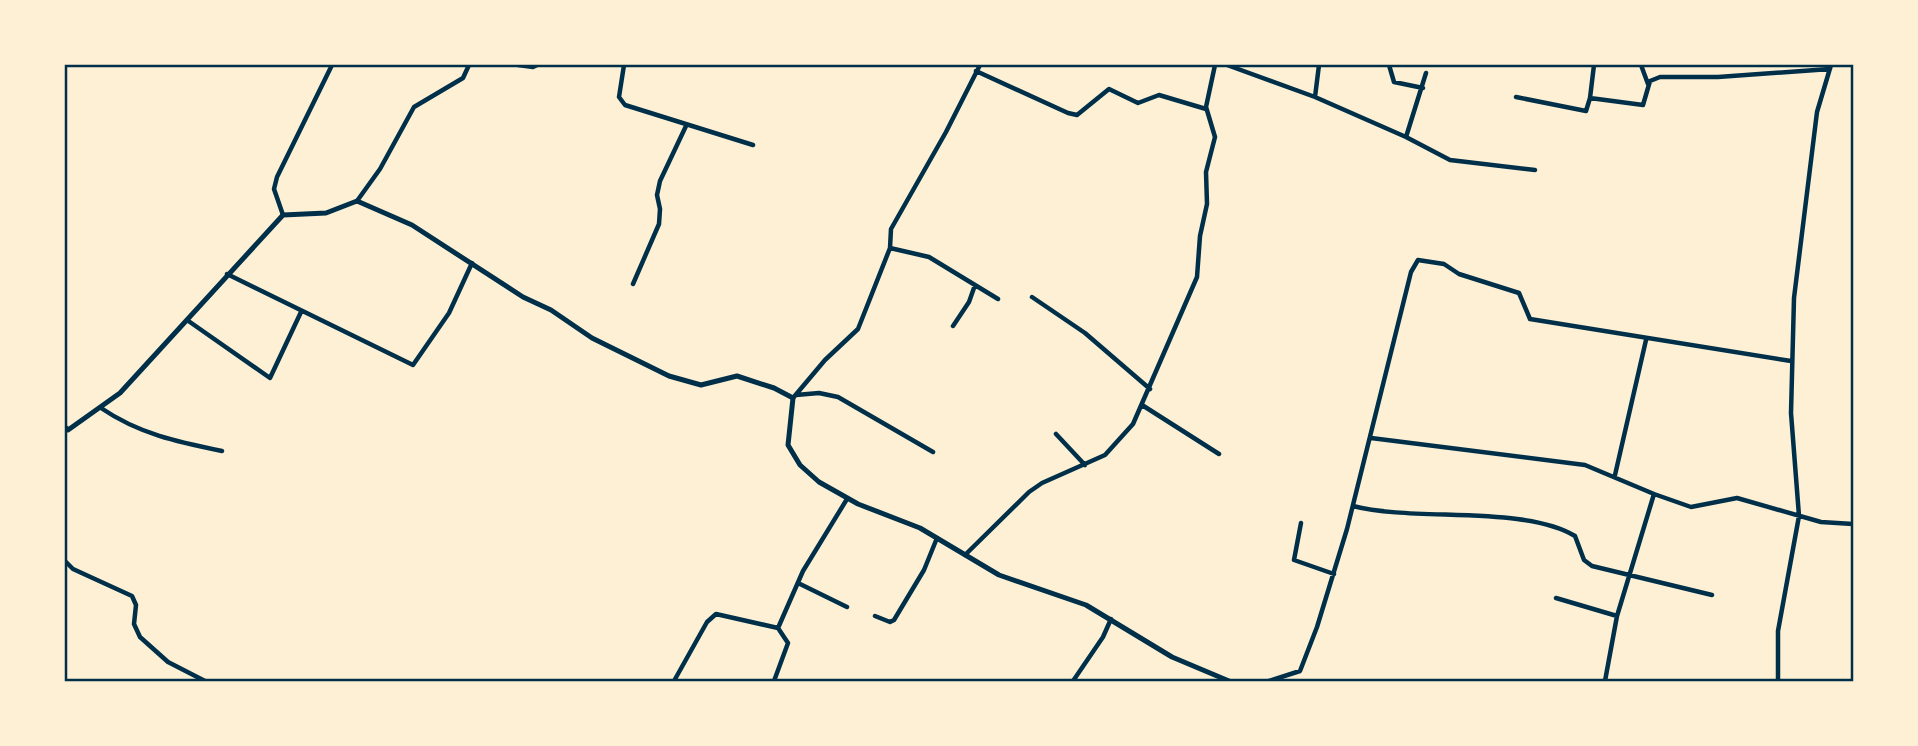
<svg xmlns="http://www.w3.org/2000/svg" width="1918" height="746" font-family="'Golos Text',sans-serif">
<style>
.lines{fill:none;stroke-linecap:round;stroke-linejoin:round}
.minor{stroke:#003049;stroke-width:4.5}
.tertiary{stroke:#003049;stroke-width:5}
.neatline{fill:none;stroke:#003049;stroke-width:2.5}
</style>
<rect width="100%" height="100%" fill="#fdf0d5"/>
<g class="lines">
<path class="minor" d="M518,65L533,67L537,65
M624,65L619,97L625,105L753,145
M1227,65L1315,97L1319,65
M1389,65L1394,82L1423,88
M1641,65L1648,84
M976,71L1068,113L1077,115L1109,89L1138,103L1159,95L1206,109
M1315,97L1406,137L1426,73
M1516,97L1586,111L1590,98L1643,105L1650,81L1660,77H1718L1830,69
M1590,98L1594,65
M1406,137L1450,160L1535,170
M357,201L380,169L414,107L463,78L469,65
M283,215L274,189L277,177L332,65
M890,248L929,257L998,299
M227,274L413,365L449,313L472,263
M633,284L659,224L660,209L657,195L660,181L686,126
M1032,297L1085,333L1150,389
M187,320L270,378L301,312
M953,326L969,302L975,285
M796,395L819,393L838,397L933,452
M793,398L825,360L858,329L890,248L891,229L946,132L980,65
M1142,405L1219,454
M101,408C139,434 178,442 222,451
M1056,434L1085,465
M1371,438L1585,465L1654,494
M1615,475L1646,340
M1353,506C1414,522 1524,505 1575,536L1584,560L1592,566L1712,595
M1301,523L1294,560L1334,574
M965,555L1029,492L1042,483L1105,455L1133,424L1197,277L1200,236L1207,204L1206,172L1215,137L1206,107L1215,65
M65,561L73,569L132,596L136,605L134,624L140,637L168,662L205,681
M798,583L847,607
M1556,598L1617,616
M875,616L890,622L894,620L924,570L937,538
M674,681L707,622L716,614L778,628L803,571L847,499
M774,681L788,643L778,628
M1073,681L1103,637L1111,619
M1269,681L1300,671L1317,627L1347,529L1411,272L1418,260L1444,264L1459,274L1519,293L1530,319L1791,361
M1605,681L1617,616L1654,494L1691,507L1737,498L1821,522L1853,524
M1778,681V631L1799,516L1791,413L1794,298L1817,112L1831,65"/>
<path class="tertiary" d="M65,427L68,430L120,393L283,215L326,213L357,201L412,225L523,297L551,310L592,338L669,376L701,385L737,376L774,388L793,398L788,445L800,465L819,482L858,504L920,528L999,575L1086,605L1172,657L1229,681"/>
</g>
<rect width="1918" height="746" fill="none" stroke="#fdf0d5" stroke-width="133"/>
<rect x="66" y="66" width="1786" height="614" class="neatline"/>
</svg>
